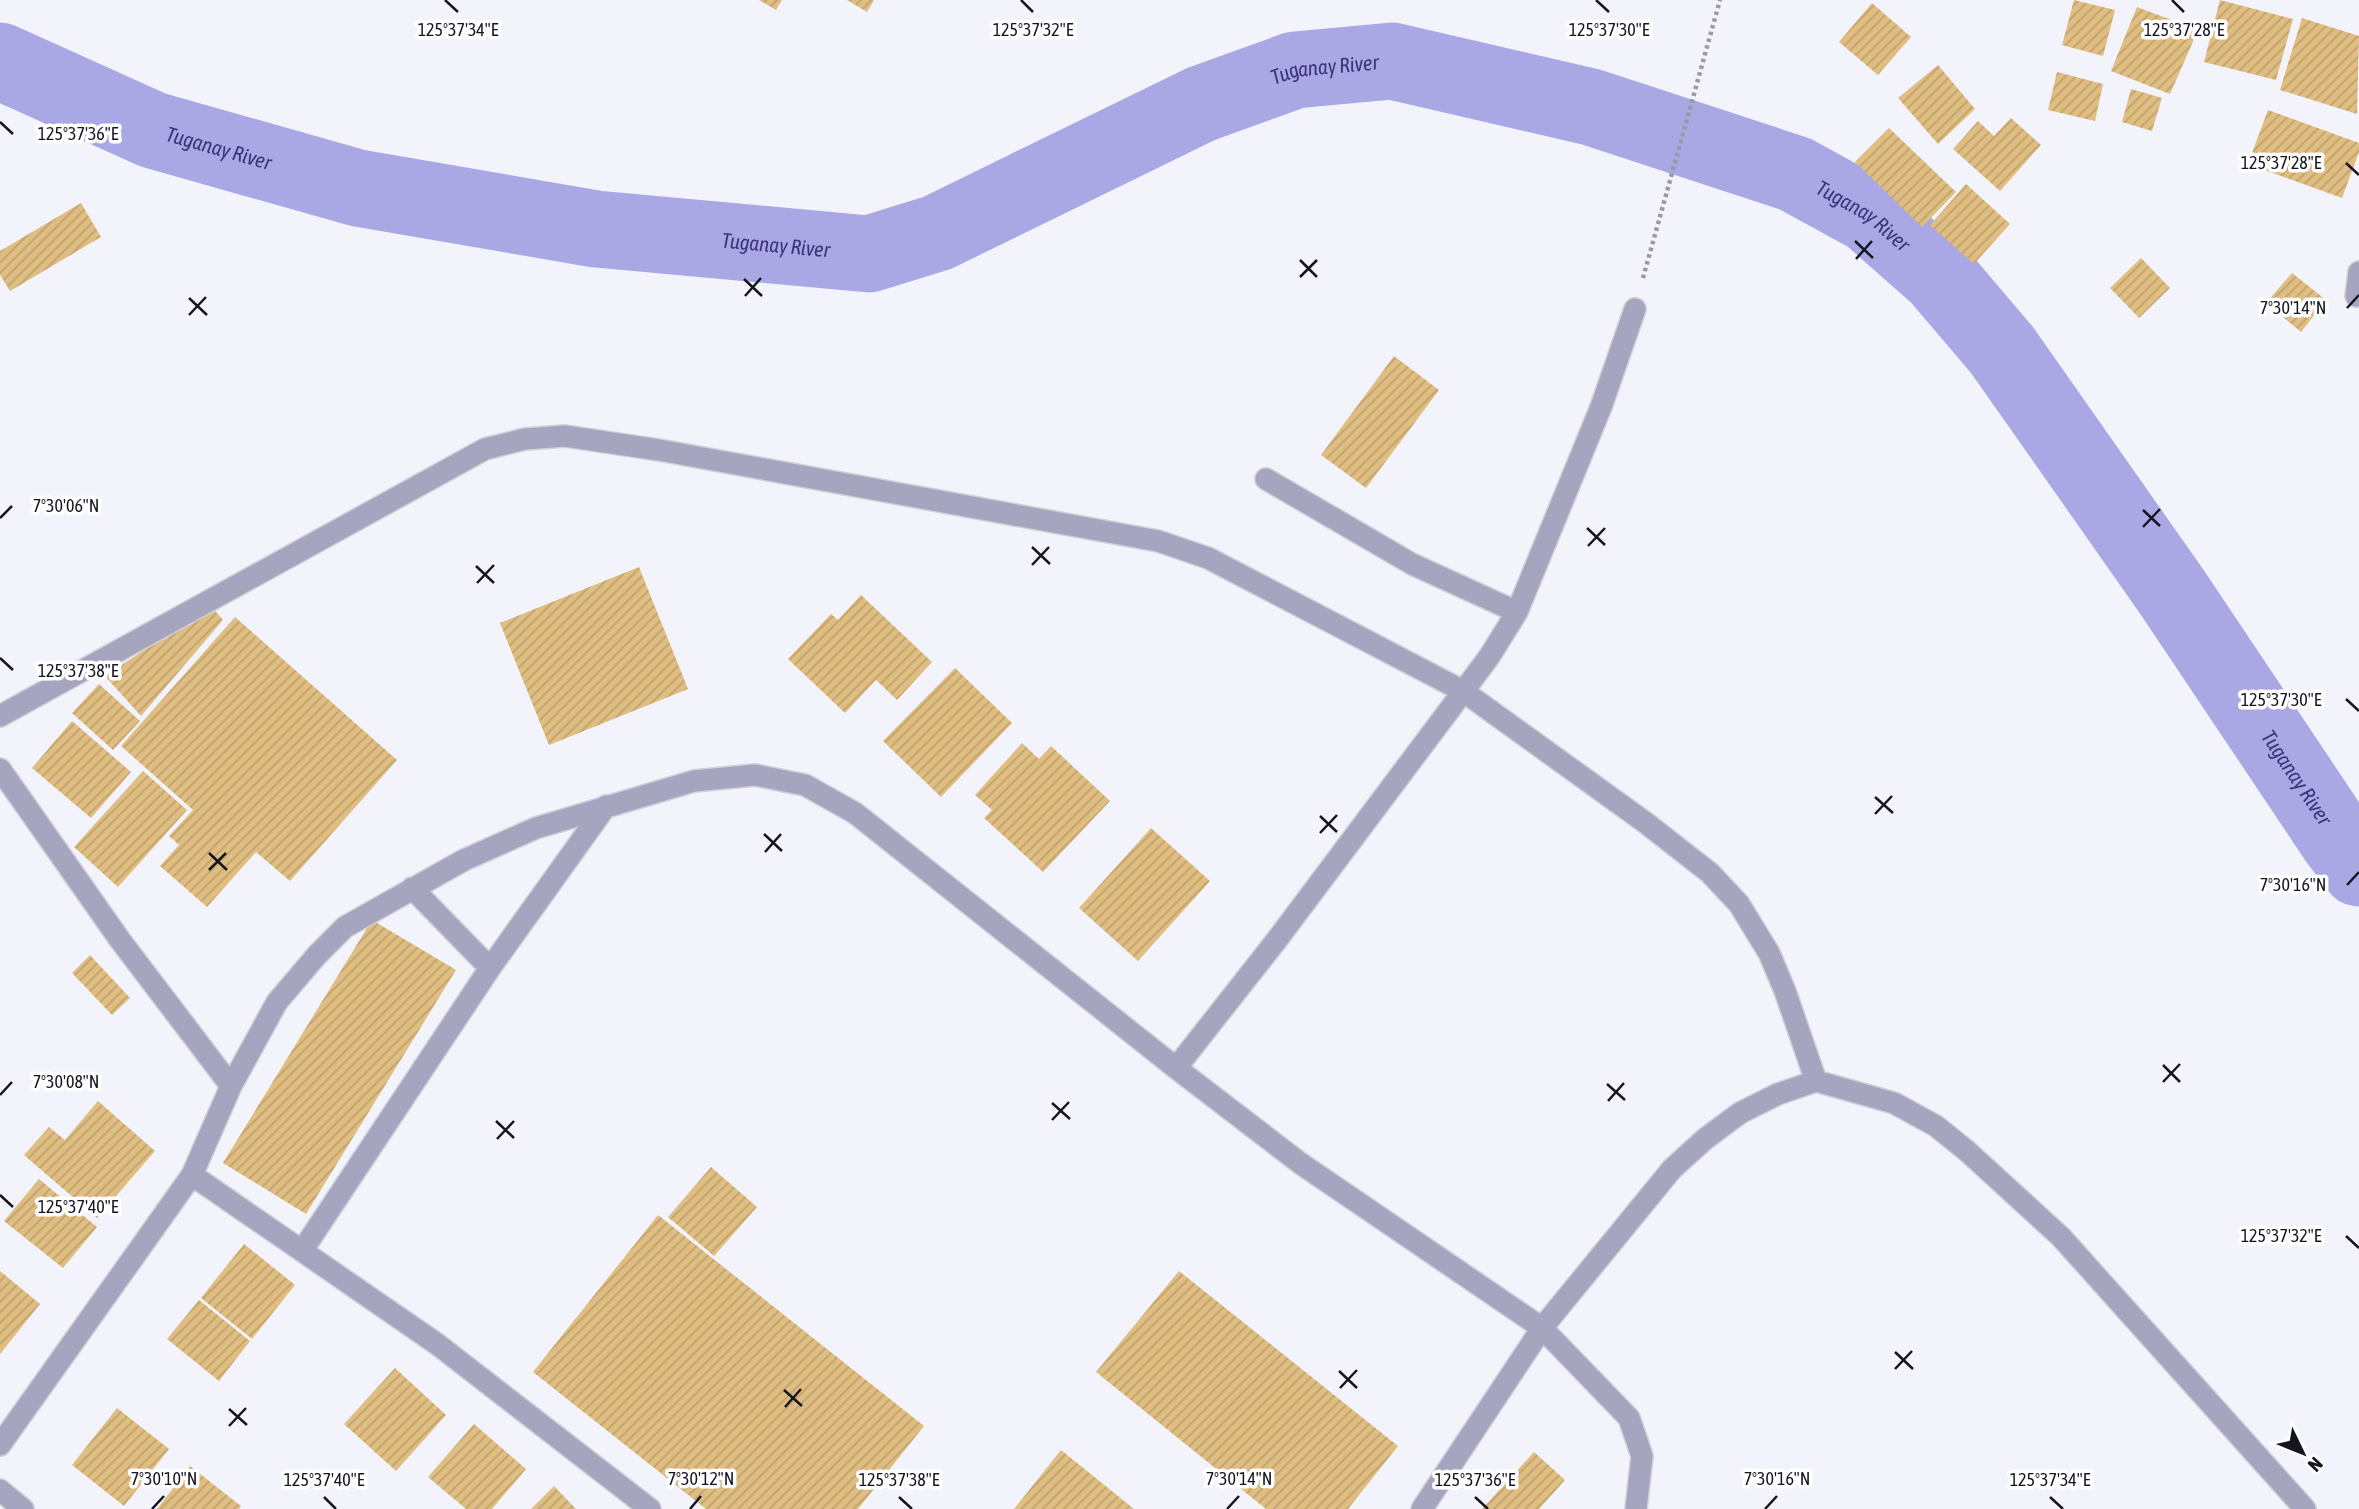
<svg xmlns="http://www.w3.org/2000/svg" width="2359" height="1509" font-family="'Asap Condensed',sans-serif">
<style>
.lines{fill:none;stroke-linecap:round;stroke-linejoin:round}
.river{stroke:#a9a8e5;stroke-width:77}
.building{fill:url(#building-hatch)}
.minor-casing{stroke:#cfd0d8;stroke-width:24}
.path{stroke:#9a9aa3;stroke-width:4.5;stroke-dasharray:3.5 3.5;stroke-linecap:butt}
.minor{stroke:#a5a5c0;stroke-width:21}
.ticks{fill:none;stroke:#151521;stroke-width:2.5}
.labels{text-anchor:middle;stroke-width:7;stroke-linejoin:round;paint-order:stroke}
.water-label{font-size:21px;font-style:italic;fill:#3d337a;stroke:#fff}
.ticks-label{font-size:18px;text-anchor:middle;fill:#151521;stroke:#fff;stroke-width:7;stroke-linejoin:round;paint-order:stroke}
</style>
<defs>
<pattern id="building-hatch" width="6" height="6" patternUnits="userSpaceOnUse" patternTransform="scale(1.75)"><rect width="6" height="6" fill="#e0bd81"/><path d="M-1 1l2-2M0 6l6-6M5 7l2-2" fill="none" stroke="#bfa26f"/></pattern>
</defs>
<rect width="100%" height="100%" fill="#f3f4fb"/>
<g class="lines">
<path class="river" id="s1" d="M0,61L153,130L358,188L596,229L869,254L937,233L1201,104L1295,70L1392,61L1591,107L1795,174L1870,215L1939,276L2002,350L2172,592L2338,840L2359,868"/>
</g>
<path class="building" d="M759,0H782L776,10Z
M847,0H874L867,12Z
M2074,0L2115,10L2103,56L2062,45Z
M2220,0L2293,19L2276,80L2204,62Z
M1872,3L1911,37L1878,75L1839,42Z
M2137,7L2198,30L2170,94L2111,71Z
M2302,18L2359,36L2357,114L2280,90Z
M1938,65L1975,109L1938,144L1898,98Z
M2057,72L2103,84L2095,121L2048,110Z
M2131,89L2162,98L2152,131L2122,122Z
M2268,110L2359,143V152L2342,198L2248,164Z
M2011,118L2041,145L2000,191L1953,149L1978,121L1994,136Z
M1889,128L1956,192L1922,227L1855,162Z
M1966,184L2010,224L1974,264L1930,225Z
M81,203L101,237L10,291L0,275V251Z
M2141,258L2170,288L2139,318L2110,288Z
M2292,273L2326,300L2301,332L2266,303Z
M1394,356L1439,390L1366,488L1321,455Z
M639,567L688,689L549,745L500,623Z
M861,595L932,662L897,700L876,680L845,713L788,659L831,614L838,620Z
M211,606L223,620L141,716L105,676Z
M235,617L397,760L290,881L256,852L207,907L160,866L179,845L169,836L193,810L121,746Z
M955,668L1012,723L941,797L883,741Z
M99,684L140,721L113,750L72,713Z
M72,721L131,772L91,818L32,768Z
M1022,743L1039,759L1051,746L1110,801L1043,872L984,818L992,810L975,795Z
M143,771L187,810L118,887L74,847Z
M1151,828L1210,881L1138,961L1079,908Z
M372,920L456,970L306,1214L223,1163Z
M90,955L130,998L112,1015L72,973Z
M98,1101L155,1151L97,1218L24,1155L49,1127L65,1140Z
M711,1167L757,1207L714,1256L668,1217Z
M39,1179L97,1227L63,1268L4,1221Z
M658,1215L924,1426L858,1509H706L533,1372Z
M244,1244L295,1285L252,1339L201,1298Z
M0,1271L40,1304L0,1354Z
M1179,1271L1398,1446L1348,1509H1266L1096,1372Z
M199,1300L250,1341L219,1381L167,1339Z
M395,1368L446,1415L396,1471L344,1424Z
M117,1408L169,1449L124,1506L72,1465Z
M474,1424L526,1469L492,1509H466L428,1477Z
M1061,1450L1134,1509H1014Z
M1534,1452L1565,1480L1539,1509H1482Z
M190,1466L241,1506L239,1509H157Z
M554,1486L576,1509H531Z"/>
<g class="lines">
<g class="minor-casing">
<path id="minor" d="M2356,296L2359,272
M1266,479L1412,564L1517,612
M0,716L485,449L525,439L565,436L659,450L1158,541L1208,558L1463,691L1646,823L1710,873L1739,904L1769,953L1785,991L1816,1081
M0,769L120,940L231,1086L192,1175L437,1344L650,1509
M412,888L490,968
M1176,1068L1276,941L1489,657L1517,612L1601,407L1635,309
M231,1086L277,1002L317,955L345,927L464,860L536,828L694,781L755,775L805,785L855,813L1176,1068L1300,1163L1542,1328L1629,1418L1642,1456L1636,1509
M302,1251L490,968L606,806
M0,1445L192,1175
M0,1490L23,1509
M1422,1509L1542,1328L1672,1169L1705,1139L1740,1113L1778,1094L1816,1081L1894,1103L1936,1126L1967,1151L2061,1237L2305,1509"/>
</g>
<path class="path" d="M1643,278L1720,0"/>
<use href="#minor" class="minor"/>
</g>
<path class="ticks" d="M445,0L458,12M1021,0L1033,12M1596,0L1609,12M2172,0L2184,12M0,122L13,134M2346,163L2359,175M1855,241L1873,258M1856,259L1872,241M1300,260L1317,277M1300,277L1317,260M744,279L762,296M745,296L761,278M189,298L207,315M2347,308L2359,295M189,315L206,297M2143,510L2160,526M0,518L12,506M2143,527L2160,509M1587,528L1605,545M1588,546L1605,528M1032,547L1050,564M1032,565L1049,547M476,566L494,583M477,583L494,565M0,658L13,670M2346,699L2359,711M1875,797L1893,813M1875,814L1892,796M1320,816L1337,832M1320,833L1337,815M764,834L782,851M765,852L781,834M209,853L227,870M209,870L226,853M2347,885L2359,872M2163,1065L2180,1082M2163,1082L2180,1064M1607,1084L1625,1100M0,1095L12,1082M1608,1101L1624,1083M1052,1103L1070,1119M1052,1120L1069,1102M496,1121L514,1138M497,1139L514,1121M0,1195L13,1207M2346,1236L2359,1248M1895,1352L1913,1369M1895,1369L1912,1351M1339,1371L1357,1388M1340,1388L1357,1370M784,1390L802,1406M785,1407L801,1389M229,1409L247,1425M229,1426L246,1408M324,1497L336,1509M899,1497L912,1509M1475,1497L1488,1509M2050,1497L2063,1509M152,1509L164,1496M690,1509L701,1496M1227,1509L1239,1496M1765,1509L1777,1496"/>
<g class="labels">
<g class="water-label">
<text dy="7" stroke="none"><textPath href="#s1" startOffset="1391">Tuganay River</textPath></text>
<text dy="7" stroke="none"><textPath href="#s1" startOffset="236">Tuganay River</textPath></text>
<text dy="7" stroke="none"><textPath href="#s1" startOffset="1958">Tuganay River</textPath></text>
<text dy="7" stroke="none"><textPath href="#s1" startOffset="803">Tuganay River</textPath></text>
<text dy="7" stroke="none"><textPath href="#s1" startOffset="2672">Tuganay River</textPath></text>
</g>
</g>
<g class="ticks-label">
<text x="458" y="36">125°37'34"E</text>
<text x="1033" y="36">125°37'32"E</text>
<text x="1609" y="36">125°37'30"E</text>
<text x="2184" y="36">125°37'28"E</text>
<text x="78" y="140">125°37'36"E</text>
<text x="2281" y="169">125°37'28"E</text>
<text x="2293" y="314">7°30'14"N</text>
<text x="66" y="512">7°30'06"N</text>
<text x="78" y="677">125°37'38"E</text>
<text x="2281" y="706">125°37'30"E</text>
<text x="2293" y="891">7°30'16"N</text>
<text x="66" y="1088">7°30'08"N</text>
<text x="78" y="1213">125°37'40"E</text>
<text x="2281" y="1242">125°37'32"E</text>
<text x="164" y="1485">7°30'10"N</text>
<text x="701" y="1485">7°30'12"N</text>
<text x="1239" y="1485">7°30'14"N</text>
<text x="1777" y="1485">7°30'16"N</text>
<text x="324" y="1486">125°37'40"E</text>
<text x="899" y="1486">125°37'38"E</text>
<text x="1475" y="1486">125°37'36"E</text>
<text x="2050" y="1486">125°37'34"E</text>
</g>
<g transform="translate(2303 1453) rotate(133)" stroke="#ffffff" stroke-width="5" paint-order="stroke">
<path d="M0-5L12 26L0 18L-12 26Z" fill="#151521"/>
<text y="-10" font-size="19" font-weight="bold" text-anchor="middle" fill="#151521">N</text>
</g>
</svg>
